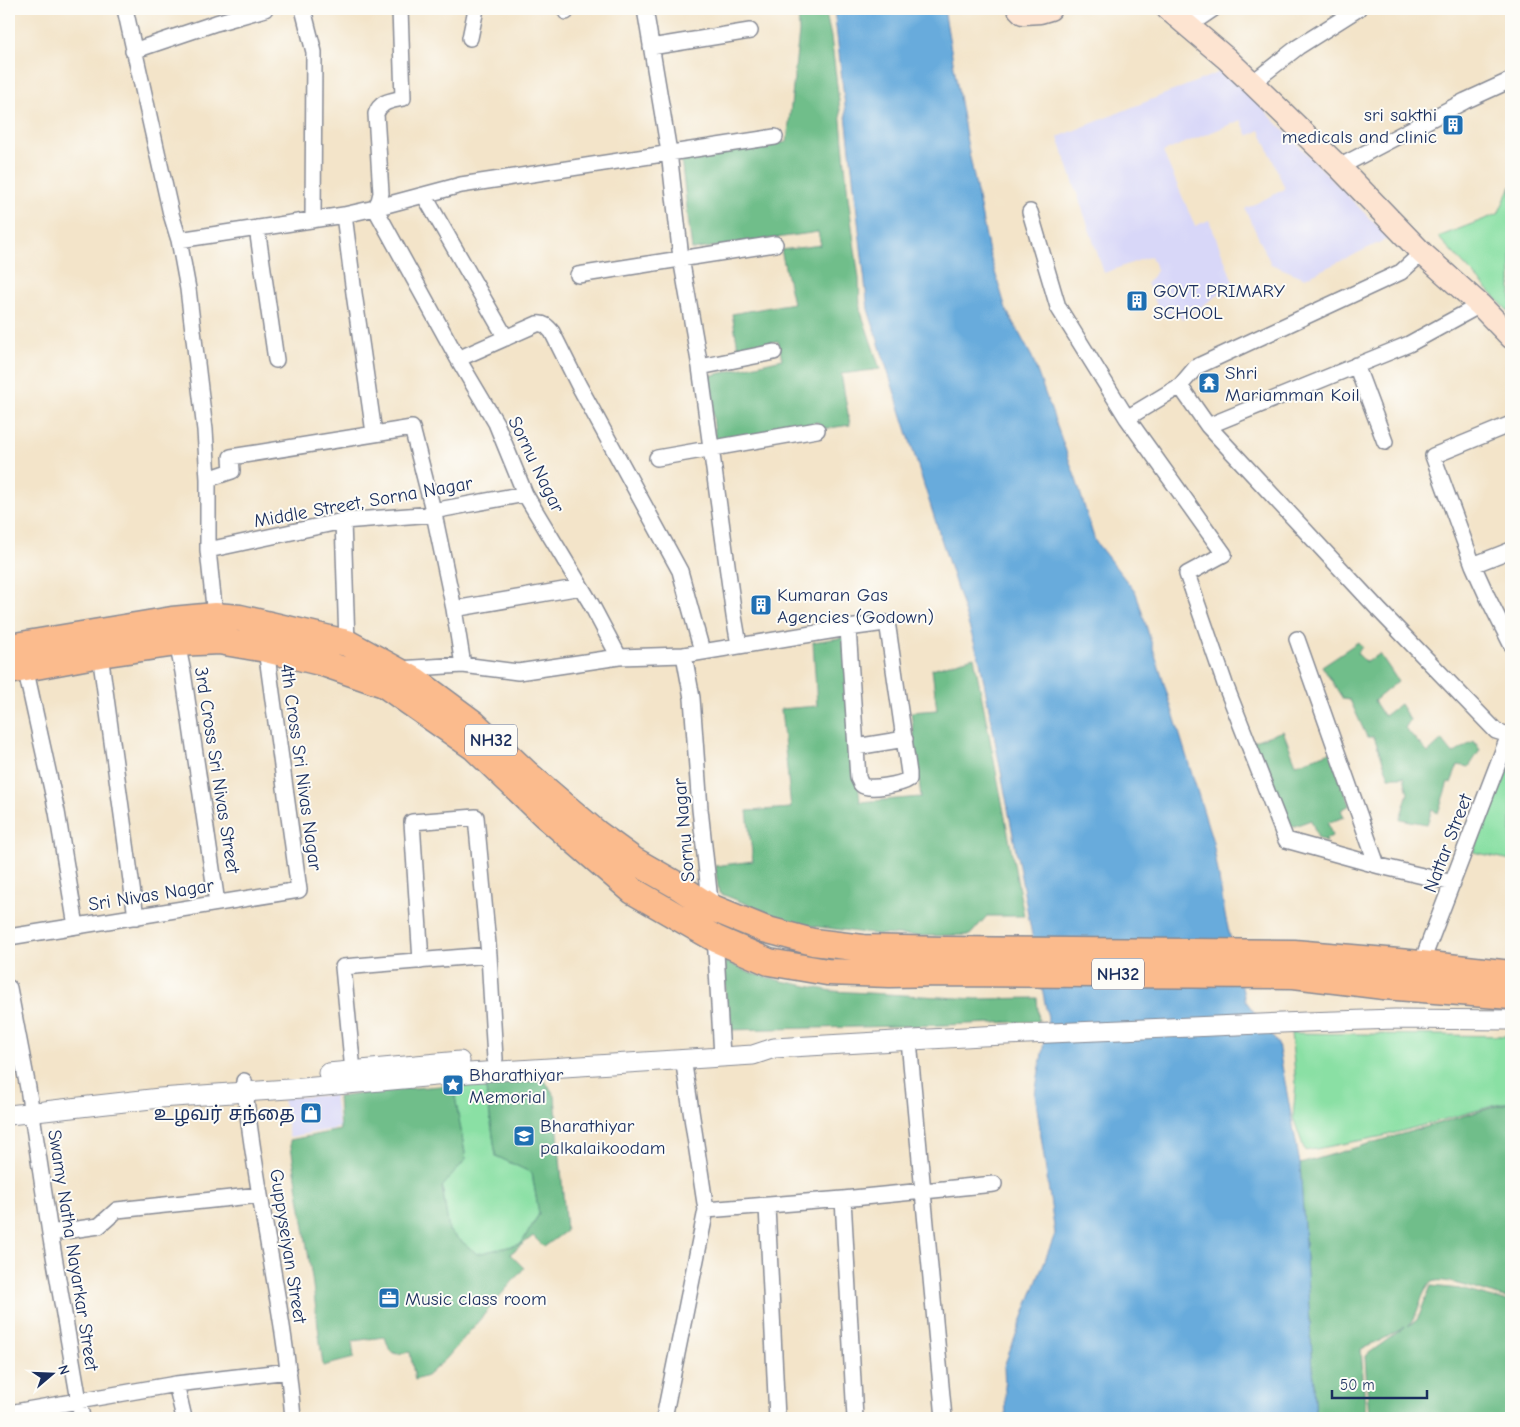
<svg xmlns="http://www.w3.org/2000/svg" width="1520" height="1427" font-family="'Comic Neue','Noto Sans Tamil',sans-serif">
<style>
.built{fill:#d8d7f8}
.green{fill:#8ae0a4;stroke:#528881}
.forest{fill:#6fbe8a;stroke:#457674}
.water{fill:#67abdc;stroke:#416d9d}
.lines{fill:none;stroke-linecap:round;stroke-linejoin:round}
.minor-casing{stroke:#878a94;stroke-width:18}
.tertiary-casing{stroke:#878a94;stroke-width:21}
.secondary-casing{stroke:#878a94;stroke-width:25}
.trunk-casing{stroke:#878a94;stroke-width:29}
.minor{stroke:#fff;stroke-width:15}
.tertiary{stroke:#fff;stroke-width:19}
.secondary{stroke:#fde4d1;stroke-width:22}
.trunk{stroke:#fbbb8d;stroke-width:26}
.labels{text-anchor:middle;stroke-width:4;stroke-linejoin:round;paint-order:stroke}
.shield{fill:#fdfcf7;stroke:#5f6c8c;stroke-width:1}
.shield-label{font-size:18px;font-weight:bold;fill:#1b2f5e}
.poi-label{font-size:19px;fill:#1b2f5e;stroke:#fdfcf7;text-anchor:start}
.street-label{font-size:19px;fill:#1b2f5e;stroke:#fdfcf7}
</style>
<rect width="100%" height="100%" fill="#fdfcf7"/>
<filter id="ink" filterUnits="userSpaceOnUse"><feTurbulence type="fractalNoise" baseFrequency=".02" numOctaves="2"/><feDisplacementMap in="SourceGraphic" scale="10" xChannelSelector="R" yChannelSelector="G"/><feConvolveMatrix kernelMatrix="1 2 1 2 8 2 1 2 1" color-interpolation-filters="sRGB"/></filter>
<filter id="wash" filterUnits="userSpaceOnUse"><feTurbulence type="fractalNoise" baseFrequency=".0096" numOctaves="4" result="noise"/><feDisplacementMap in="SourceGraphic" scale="20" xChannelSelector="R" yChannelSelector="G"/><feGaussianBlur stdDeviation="1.12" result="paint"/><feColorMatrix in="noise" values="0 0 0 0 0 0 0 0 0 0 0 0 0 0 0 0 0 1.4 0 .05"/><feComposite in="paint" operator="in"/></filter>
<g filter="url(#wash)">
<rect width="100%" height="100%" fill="#f3e4c9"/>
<path class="built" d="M1225,70L1389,238L1305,278L1271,264L1245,209L1285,189L1260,130L1248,136L1241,120L1163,152L1195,226L1209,220L1234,284L1182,320L1175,310L1162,317L1147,283L1157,271L1151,256L1104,273L1058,137Z
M334,1095L339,1128L289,1137L283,1098Z"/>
<path class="green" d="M1511,186V314L1438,237L1498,214Z
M1511,762V860L1473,852Z
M1291,1033L1511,1036V1101L1384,1136L1305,1151L1293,1117L1296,1084Z
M485,1083L496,1156L532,1173L539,1214L521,1244L477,1254L449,1231L442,1186L466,1159L453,1085Z"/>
<path class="forest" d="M798,9H825L831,37L840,110L848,197L859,279L860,309L880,369L841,374L850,425L822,429L818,422L716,445L709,376L782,359L778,341L738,347L732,314L793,303L781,250L821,245L818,232L692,250L681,158L787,142L799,32Z
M846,637L860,802L921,797L911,712L937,710L932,669L974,657L1024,916H987L970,935L922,936L873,934L797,924L719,893L715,866L753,861L747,811L791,808L781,709L817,706L813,642Z
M1358,642L1362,647L1357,653L1366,662L1380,654L1398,681L1374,701L1384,716L1400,704L1410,720L1405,728L1428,753L1442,740L1453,754L1474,741L1480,750L1469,767L1458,765L1451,783L1448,782L1438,813L1432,810L1427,824L1400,819L1408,793L1404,777H1389L1374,737H1367L1350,700L1343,699L1322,666Z
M1283,731L1296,764L1331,752L1350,805L1341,810L1344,817L1328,823L1332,836L1326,839V842L1318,838L1311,820L1286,829L1251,742Z
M725,961L750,973L782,981L832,991L976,999L1037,998L1039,1021L945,1025L726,1030Z
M545,1081L555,1096L566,1231L544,1247L533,1236L510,1254L524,1268L446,1359L427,1376L415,1380L410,1352L397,1354L390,1351L385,1337L352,1341L354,1358L323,1366L312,1278L290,1140L340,1130L338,1097L389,1090L453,1085L466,1159L442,1187L449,1231L477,1254L521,1244L539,1214L532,1173L496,1156L485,1083Z
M1511,1102V1297L1504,1298C1491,1294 1447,1278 1436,1281C1430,1282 1428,1287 1425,1291C1418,1304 1418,1316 1408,1326L1417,1320L1431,1286L1460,1289L1504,1301L1511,1300V1418H1369L1365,1356L1405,1327L1376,1343L1361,1349L1366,1418H1316L1300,1164Z"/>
<path class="water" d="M834,9H944L967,142L989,252L1006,309L1032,357L1076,479L1095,541L1136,593L1213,842L1225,915L1245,1000L1278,1044L1300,1164L1316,1418H1006L1004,1366L1055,1234L1035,1094L1048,1019L980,661L868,309Z"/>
</g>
<g filter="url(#ink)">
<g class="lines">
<g class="minor-casing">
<path id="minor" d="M125,9L171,214L179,240L188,289L205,430L208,479V550L215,616
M303,9L314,52L313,219
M566,9V12
M645,9L669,152L681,258L700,367L734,616L739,645
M1188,26L1213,9
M470,38L476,9
M651,47L750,31
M133,51L216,23L265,9
M1252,83L1298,47L1358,9
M1339,167L1465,101L1511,80
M424,195L506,338
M375,208L461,185L775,137
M375,208L379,201L381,193L376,114C380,101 391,101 403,98L400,9
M1030,212L1058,307L1127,418L1224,554L1187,574L1225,684L1286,840L1380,866L1453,883
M344,215L354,293L374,433
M257,228L276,360
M179,240L344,215L375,208L458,359L496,423L525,494L590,602L619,657L684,655L692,698L700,809L711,910
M578,275L775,244
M458,359L537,324C544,323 547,326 552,332L578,384L680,571L702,651
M1356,365L1385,442
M700,367L774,352
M1180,386L1208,426L1379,610L1496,731L1509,735L1511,733
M1127,418L1180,386L1196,367L1401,272L1422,253
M1511,424L1433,456L1473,565L1487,596L1511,644
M1208,426L1409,344L1480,305
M657,458L817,430
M208,479L232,471L231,457L412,428L434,514L454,609
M343,521L347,643
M208,550L343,521L434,514L438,510L525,494
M1473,565L1511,550
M1297,639L1377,865
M177,643L183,672L217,903
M100,654L136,917
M684,655L848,628L885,623L888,628L909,773V779C902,784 869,791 862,785C860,784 860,781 858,778L848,628
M463,665L454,609L581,587
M25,667L57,812L76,926
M398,669L463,665L518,672L619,657
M856,747L905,739
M715,935L722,1056
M9,937L299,890L266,649
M421,961L412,822L476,817L489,955L495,1059
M1421,964L1509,735
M9,988L28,1088L50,1233L82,1418
M909,1041L944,1418
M683,1058L706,1210
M353,1071L343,967L489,955
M244,1081C255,1194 284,1305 293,1418
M843,1199L855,1418
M767,1206L777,1418
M50,1233L99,1226L117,1210L260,1195
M176,1384L184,1418
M9,1413L176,1384L289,1371
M664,1418L706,1210L843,1199L994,1184"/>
</g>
<g class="tertiary-casing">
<path id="tertiary" d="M328,1073L460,1061
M9,1115L160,1098L303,1088L469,1073L753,1055L774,1048L982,1036L1306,1022L1395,1019L1511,1020"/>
</g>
<g class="secondary-casing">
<path id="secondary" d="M1019,9L1023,13L1040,12L1050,9
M1168,9L1227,59L1252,83L1339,167L1422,253L1480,305L1511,337"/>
</g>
<g class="trunk-casing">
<path id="trunk" d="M9,647L172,620L215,616L240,618L347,643L416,681L474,724L527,774L596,833L633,860L675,884L710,907L764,929L813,942L863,948L945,950L1294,953L1421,964L1511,974
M9,671L100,654L177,643L219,641L266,649L320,662L384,684L474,747L545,815L633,891L716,939L769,962L827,972L890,974L942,973L1294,975L1384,986L1511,996"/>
</g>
<use href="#minor" class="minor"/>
<use href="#tertiary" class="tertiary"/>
<use href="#secondary" class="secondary"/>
<use href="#trunk" class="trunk"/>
</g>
</g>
<defs>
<g id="building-square" transform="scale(1.125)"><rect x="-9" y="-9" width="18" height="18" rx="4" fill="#1f6fb2" stroke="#fdfcf7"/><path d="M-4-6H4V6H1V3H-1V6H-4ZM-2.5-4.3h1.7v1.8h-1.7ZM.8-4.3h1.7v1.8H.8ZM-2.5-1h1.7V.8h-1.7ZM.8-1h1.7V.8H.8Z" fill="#fff"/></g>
<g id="temple-square" transform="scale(1.125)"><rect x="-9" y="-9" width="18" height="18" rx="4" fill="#1f6fb2" stroke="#fdfcf7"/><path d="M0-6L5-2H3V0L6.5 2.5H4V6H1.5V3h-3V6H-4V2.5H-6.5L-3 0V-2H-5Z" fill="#fff"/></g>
<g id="sight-square" transform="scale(1.125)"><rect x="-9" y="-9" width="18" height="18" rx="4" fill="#1f6fb2" stroke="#fdfcf7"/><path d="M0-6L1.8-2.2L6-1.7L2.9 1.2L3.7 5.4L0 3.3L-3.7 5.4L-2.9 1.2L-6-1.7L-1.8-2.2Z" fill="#fff"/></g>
<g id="shop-square" transform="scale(1.125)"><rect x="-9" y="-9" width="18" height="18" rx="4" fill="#1f6fb2" stroke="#fdfcf7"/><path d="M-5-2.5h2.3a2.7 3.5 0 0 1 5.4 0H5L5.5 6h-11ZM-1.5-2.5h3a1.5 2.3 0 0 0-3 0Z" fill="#fff"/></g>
<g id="university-square" transform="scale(1.125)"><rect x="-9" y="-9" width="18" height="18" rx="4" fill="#1f6fb2" stroke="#fdfcf7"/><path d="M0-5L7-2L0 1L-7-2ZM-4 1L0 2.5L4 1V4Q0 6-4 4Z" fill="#fff"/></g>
<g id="office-square" transform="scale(1.125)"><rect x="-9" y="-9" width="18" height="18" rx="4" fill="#1f6fb2" stroke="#fdfcf7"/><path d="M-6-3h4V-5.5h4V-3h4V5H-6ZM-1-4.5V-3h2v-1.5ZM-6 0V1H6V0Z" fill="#fff"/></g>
</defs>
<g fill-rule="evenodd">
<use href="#building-square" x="1453" y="125"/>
<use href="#building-square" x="1137" y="301"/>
<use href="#temple-square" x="1209" y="383"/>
<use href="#building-square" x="761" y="605"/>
<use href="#sight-square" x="453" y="1085"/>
<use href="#shop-square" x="311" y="1113"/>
<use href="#university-square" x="524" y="1136"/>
<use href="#office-square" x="389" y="1298"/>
</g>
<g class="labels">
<g class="shield">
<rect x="465" y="724.5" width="52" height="31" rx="4"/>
<rect x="1092" y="958.5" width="52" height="31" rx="4"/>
</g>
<g class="shield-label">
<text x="491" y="746">NH32</text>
<text x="1118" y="980">NH32</text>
</g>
<g class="poi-label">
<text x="1437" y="121" text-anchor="end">sri sakthi<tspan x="1437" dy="22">medicals and clinic</tspan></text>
<text x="1153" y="297">GOVT. PRIMARY<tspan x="1153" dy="22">SCHOOL</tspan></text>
<text x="1225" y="379">Shri<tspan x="1225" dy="22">Mariamman Koil</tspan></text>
<text x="777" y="601">Kumaran Gas<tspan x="777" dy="22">Agencies (Godown)</tspan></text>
<text x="469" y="1081">Bharathiyar<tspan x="469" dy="22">Memorial</tspan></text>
<text x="295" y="1120" text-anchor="end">உழவர் சந்தை</text>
<text x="540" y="1132">Bharathiyar<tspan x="540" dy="22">palkalaikoodam</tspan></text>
<text x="405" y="1305">Music class room</text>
</g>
<g class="street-label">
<text transform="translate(537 464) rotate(64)" y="7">Sornu Nagar</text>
<text transform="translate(363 501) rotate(-10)" y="7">Middle Street, Sorna Nagar</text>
<text transform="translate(302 767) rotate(82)" y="7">4th Cross Sri Nivas Nagar</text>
<text transform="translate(218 770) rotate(81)" y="7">3rd Cross Sri Nivas Street</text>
<text transform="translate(683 830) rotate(-95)" y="7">Sornu Nagar</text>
<text transform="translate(1447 843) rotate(-69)" y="7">Nattar Street</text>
<text transform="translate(151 894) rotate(-9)" y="7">Sri Nivas Nagar</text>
<text transform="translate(289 1246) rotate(81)" y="7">Guppyseiyan Street</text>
<text transform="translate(74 1250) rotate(81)" y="7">Swamy Natha Nayarkar Street</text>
</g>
</g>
<rect width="1520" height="1427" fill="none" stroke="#fdfcf7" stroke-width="30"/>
<g transform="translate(52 1374) rotate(71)" stroke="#fdfcf7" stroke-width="4" paint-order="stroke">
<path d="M0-4L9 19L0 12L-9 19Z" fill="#1b2f5e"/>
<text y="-8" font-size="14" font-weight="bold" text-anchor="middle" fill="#1b2f5e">N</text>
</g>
<path d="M1332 1390v8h95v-8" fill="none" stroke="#1b2f5e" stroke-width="2.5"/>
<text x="1340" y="1390" font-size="15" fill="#1b2f5e" stroke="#fdfcf7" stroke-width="4" paint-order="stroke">50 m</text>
</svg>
